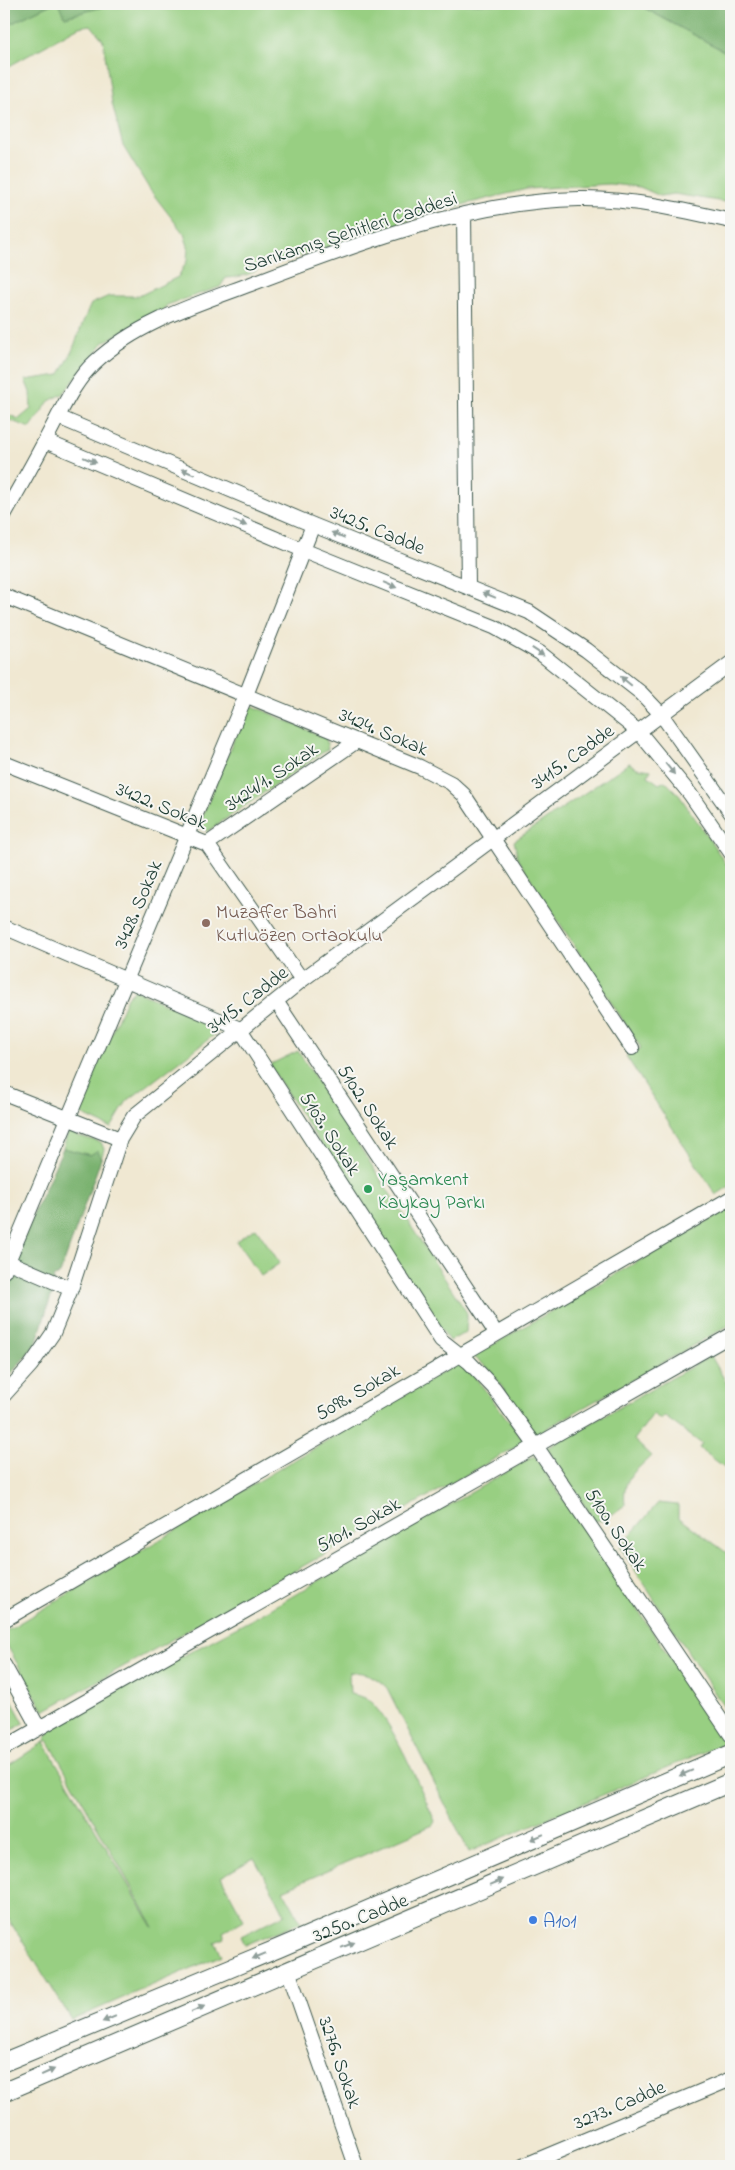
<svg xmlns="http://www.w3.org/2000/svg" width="735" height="2170" font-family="'Indie Flower',sans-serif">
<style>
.green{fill:#98cf82;stroke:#5c865b;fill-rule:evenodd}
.forest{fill:#7ab270;stroke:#4c7852}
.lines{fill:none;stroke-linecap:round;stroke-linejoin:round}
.minor-casing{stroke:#3e574c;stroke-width:16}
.tertiary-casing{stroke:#3e574c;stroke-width:20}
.minor{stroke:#fff;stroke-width:14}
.tertiary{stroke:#fff;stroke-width:18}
.oneway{fill:#8f9e9a}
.education-dot{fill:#8d6e63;stroke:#f6f6f2;stroke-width:2}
.leisure-dot{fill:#2e9e5b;stroke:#f6f6f2;stroke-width:2}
.shop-dot{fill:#3f7fe0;stroke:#f6f6f2;stroke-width:2}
.labels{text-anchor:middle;stroke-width:4;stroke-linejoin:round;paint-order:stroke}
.street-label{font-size:20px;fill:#1f3d34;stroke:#f6f6f2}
.education-label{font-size:20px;fill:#785e54;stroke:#f6f6f2;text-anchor:start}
.leisure-label{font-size:20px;fill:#27864d;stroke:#f6f6f2;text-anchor:start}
.shop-label{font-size:20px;fill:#366cbe;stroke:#f6f6f2;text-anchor:start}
</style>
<rect width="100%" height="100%" fill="#f6f6f2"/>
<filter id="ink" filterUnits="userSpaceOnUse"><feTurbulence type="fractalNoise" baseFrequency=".02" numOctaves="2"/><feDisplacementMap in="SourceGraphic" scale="10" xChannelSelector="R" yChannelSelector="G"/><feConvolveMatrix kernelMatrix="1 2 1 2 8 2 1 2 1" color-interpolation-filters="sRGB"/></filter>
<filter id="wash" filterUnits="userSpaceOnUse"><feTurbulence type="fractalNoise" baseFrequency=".0096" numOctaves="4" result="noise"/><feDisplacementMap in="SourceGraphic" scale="20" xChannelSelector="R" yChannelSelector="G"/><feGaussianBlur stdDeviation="1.12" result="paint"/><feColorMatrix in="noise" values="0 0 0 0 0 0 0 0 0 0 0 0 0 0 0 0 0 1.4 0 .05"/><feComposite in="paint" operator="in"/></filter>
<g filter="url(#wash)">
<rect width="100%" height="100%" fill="#f0e8d2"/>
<path class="green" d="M51,4H58L65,17L113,4H637L731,55V203L674,194L660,196L640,187L609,184L527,189L437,211L282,262L267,261C256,274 243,277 226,278L220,287L167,305L159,315L122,331L103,343L63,394L49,401L30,428L4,418V413L19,419L31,409L30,392L25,380L59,375C74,354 79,328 91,304L109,296H139L178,277L187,261L188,246L184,234L150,190L123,146L112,103L103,40L91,25L79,27L4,69V27Z
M253,706L326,738L328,749L208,831L201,829L199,824L247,708Z
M629,763L637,768L651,770L648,776L659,784L665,781L679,795L731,871V1185L716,1195L626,1056L641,1048L518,859L514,841Z
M134,990L222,1029L127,1101L111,1128L77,1112L127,997Z
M298,1051L467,1313L466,1332L450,1341L441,1329L269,1065Z
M73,1131L78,1136L101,1142L104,1149L101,1159L98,1151L90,1155L63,1148L68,1132Z
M731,1208V1324L535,1435L491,1371L473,1356Z
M256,1228L280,1263L261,1276L236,1241Z
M711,1356L731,1391V1472L699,1448L702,1444L664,1416L661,1420L653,1414L634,1440L651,1456C633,1474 622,1478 625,1505L603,1521L594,1520L547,1448Z
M458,1363L475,1377L525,1442L44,1711L4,1640V1632Z
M534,1456L727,1742L469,1852L387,1688C375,1676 367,1672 349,1672L350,1694C355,1695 361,1696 365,1698C390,1712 422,1793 435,1821L433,1825L283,1890L301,1922L245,1945L241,1936L285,1914L254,1858L221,1877L244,1920L223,1932L225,1938L215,1942L222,1955L72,2020L4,1912V1768L44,1742L53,1725L260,1615ZM48,1740L154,1927H153L44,1742Z
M658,1503L678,1505V1517L731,1556V1718L620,1547Z
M4,1686L24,1723L4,1735Z"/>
<path class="forest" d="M4,4H51L4,27Z
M58,4H113L65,17Z
M637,4H731V55Z
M63,1148L90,1155L98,1150L101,1159L60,1274L53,1278L54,1287L36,1344L4,1382V1280Z"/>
</g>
<g filter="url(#ink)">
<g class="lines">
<g class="minor-casing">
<path id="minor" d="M464,214L468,587
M58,417L313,525L529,612L586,650L641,693L661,714L731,813
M45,441L303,550L494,627L540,653L639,732L690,794L731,853
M4,515C18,490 32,466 45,441C60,414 73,382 95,362C138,322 197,304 251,284C353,245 469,201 579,199C629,198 683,210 731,221
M4,596L420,767L451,783L464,795L632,1048
M4,763L207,844L302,980
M207,844L357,741
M4,927L240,1029L441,1340L469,1362L494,1388L536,1446L731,1735
M276,1001L496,1333
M4,1093L120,1139
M4,1260L71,1289
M4,1271L246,695L313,525
M4,1395L31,1365L53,1333L71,1289L120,1139L134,1116L302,980L731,663
M4,1620L731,1198
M4,1665L38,1727
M4,1748L731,1335
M288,1970L356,2166
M523,2166L731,2079"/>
</g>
<g class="tertiary-casing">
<path id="tertiary" d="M4,2062L279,1948L731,1754
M4,2092L731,1782"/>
</g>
<use href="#minor" class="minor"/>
<use href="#tertiary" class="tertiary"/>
</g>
<defs><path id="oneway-solid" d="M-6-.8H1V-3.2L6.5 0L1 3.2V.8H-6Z" transform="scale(1.25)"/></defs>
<g class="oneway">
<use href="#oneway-solid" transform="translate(90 460) rotate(23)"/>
<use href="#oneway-solid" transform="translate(188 472) rotate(-157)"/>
<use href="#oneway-solid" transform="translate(240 523) rotate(23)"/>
<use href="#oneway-solid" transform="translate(338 535) rotate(-158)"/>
<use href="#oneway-solid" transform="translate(390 585) rotate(22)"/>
<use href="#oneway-solid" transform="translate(489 595) rotate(-158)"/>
<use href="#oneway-solid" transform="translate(538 652) rotate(34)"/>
<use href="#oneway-solid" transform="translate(626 681) rotate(-140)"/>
<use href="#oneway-solid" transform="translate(670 769) rotate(51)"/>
<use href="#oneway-solid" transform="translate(686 1773) rotate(157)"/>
<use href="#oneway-solid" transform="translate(537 1837) rotate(157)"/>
<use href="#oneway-solid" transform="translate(497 1882) rotate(-23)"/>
<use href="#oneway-solid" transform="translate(348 1945) rotate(-22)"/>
<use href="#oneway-solid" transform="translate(259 1956) rotate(157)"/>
<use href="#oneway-solid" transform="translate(198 2009) rotate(-23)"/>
<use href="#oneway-solid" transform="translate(109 2019) rotate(157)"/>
<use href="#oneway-solid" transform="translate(48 2072) rotate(-24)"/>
</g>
</g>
<circle class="education-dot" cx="206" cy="923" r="5"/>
<circle class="leisure-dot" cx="368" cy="1189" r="5"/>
<circle class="shop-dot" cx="533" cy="1920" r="5"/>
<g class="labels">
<g class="street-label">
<text transform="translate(350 231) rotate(-18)" y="7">Sarıkamış Şehitleri Caddesi</text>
<text transform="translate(378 529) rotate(22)" y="7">3425. Cadde</text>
<text transform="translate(384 731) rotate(23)" y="7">3424. Sokak</text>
<text transform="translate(572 756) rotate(-36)" y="7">3415. Cadde</text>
<text transform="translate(271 776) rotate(-34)" y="7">3424/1. Sokak</text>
<text transform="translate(162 805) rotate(22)" y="7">3422. Sokak</text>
<text transform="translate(137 904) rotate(-67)" y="7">3428. Sokak</text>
<text transform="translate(247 999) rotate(-38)" y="7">3415. Cadde</text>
<text transform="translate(369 1106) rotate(57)" y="7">5102. Sokak</text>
<text transform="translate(331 1133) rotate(57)" y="7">5103. Sokak</text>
<text transform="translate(357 1391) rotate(-30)" y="7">5098. Sokak</text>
<text transform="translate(358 1524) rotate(-29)" y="7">5101. Sokak</text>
<text transform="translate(617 1529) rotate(56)" y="7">5100. Sokak</text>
<text transform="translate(360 1917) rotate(-22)" y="7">3250. Cadde</text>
<text transform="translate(341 2062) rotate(71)" y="7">3276. Sokak</text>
<text transform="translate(619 2104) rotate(-23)" y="7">3273. Cadde</text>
</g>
<g class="education-label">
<text x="216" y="918">Muzaffer Bahri<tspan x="216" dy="23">Kutluözen Ortaokulu</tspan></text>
</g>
<g class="leisure-label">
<text x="378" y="1185">Yaşamkent<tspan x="378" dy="23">Kaykay Parkı</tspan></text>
</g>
<g class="shop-label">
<text x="543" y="1927">A101</text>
</g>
</g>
<rect width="735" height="2170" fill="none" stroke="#f6f6f2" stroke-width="20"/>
</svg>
